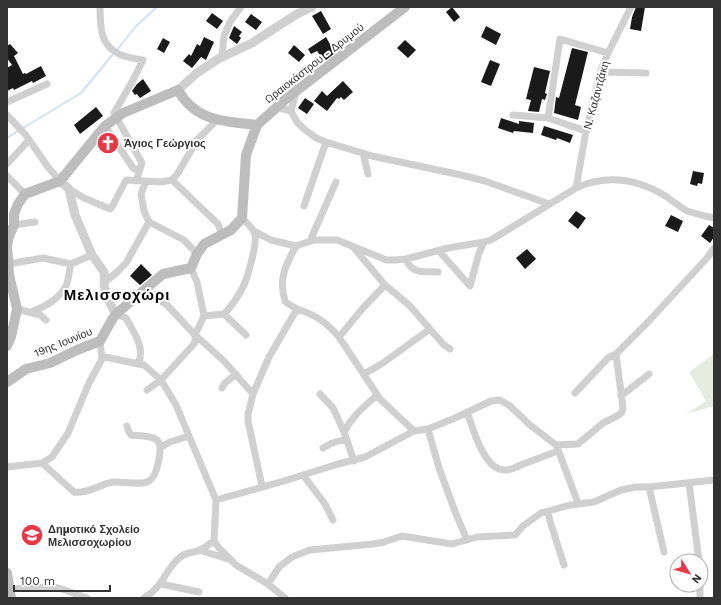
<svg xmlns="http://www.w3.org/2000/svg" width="721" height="605" font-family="'Work Sans',sans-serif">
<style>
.green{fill:#e6ecdf}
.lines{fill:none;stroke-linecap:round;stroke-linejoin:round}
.stream{stroke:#cfe2ee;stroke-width:2}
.building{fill:#1a1a1a}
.minor{stroke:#d0d0d0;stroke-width:7}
.tertiary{stroke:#d0d0d0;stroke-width:9}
.secondary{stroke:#bdbdbd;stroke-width:10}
.labels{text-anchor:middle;stroke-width:4;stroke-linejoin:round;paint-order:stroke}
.street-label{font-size:11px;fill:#333;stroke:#fff}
.poi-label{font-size:11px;font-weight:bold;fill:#333;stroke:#fff;text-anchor:start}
.district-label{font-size:15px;font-weight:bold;letter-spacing:1px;fill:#000;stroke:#fff}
</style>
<rect width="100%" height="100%" fill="#fff"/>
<path class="green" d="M714,354V406L686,414L706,401L689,372Z"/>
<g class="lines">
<path class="stream" d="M117,50L136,26L157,7
M23,128L81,93L114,53
M7,138L19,130"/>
</g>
<path class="building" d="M452,7L460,17L454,22L446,12Z
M636,7H645L641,31L630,29L632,17Z
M321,11L331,29L323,34L312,16Z
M212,13L223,21L217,29L206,21Z
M251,14L262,22L256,30L245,22Z
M234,26L242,32L239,36L241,38L237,44L229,38Z
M486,26L501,34L496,45L481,37Z
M204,37L214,42L206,60L201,57L192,68L183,61L189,54L191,56L197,44L200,46Z
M326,37L335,53L326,60L321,54L320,55L317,51L311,54L308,49Z
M163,38L170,42L164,53L157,49Z
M405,40L416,50L408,58L397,48Z
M10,44L18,53L14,56L23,74L25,73L26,74L41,66L46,76L33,83L32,81L14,90L13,88L7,91V68L12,65L7,58V46Z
M294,45L305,55L299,62L288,53Z
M572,48L588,52L575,105L581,107L578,120L554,113L556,97L559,98Z
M490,60L500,64L491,86L481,82Z
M534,67L550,71L545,93L547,94L545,100L542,99L539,112L528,111L531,100L526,99Z
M143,79L151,91L140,98L137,94L135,95L132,91L137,84Z
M343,81L353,92L344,100L341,97L339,99L337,98L327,111L314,101L322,91L327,96Z
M305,98L314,104L307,114L298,108Z
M96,107L103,116L80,134L74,125Z
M501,118L519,124V121L534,123L533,133L514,131L513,133L498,128Z
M544,126L573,135L570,143L557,138L556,140L541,135Z
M693,171L704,173L702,184L698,183L697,186L690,184Z
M576,211L586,218L578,229L568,221Z
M671,215L683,221L678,232L665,226Z
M709,225L714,228V237L710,243L701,236Z
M527,249L536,259L525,269L516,258Z
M141,264L152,275L140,285L130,276Z"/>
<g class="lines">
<path class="minor" d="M100,7C100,28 100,48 124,56C130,58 137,59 143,60L133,80L114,113L142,163L136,181
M222,56L224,36L230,22L241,7
M601,72L646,73
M7,102L47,84
M276,107L291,111L296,92
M291,111L297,122L304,129L316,138L326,142L372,156L461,175L485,181L549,204
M7,115L25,134L48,167L60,181
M513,115L548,118
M105,126L133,168L139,171
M586,131L548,118L560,39L608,53
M363,153L368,174
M7,164L29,140
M7,176L25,194
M172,180L218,224L221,232L218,236
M576,188L586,131L601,70L608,53L631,7
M69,189L84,198L110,209L112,207L126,180L161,182L172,180L178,173L197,140L217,120
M304,206L326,142
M149,222L184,240L197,254
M14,225L35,222
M254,231L271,240L296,246L314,240H337L379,257L386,260H395L406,259L448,248L484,242L491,240L576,188C607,174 638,179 667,197C674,202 680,207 687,211C696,214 705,216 714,218
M310,241L336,182
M296,246C286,264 278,279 285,301L287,303L297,309
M354,248L385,285L363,308L339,337L380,399L414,431
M439,251L470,286L479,253L484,242
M406,259C412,275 424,271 438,272
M8,264L43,258L71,264
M191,268L197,282L204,316
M104,283L117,272L126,263L149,222L144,211L141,194L146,181
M145,291L167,305L195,335L224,361L253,394L248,414V421L262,486
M17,309L40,315L46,320
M31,312C46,306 58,300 66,286C69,280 69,270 71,264L92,255
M116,314L126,318C133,331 146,348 138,364
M224,314L246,335
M430,329L444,345L450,349
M100,341L102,359
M364,374L383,363L430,329L409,305L385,285
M222,388L225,383L236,374
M147,390L161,380L193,345L195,342V335L204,316L224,314C232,306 237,298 242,289C247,280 259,240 254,232C252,227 246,222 242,218
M575,393L608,358L616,354
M253,394L269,357L297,309C316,315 326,322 339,337
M320,394L333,408L344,432
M621,396L649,374
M467,412C473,428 484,472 506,470C512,470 520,465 526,463C537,459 547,455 558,451
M428,429L439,468L456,514L467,540
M161,447L170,442L189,436
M557,447L578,503
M323,448L332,443L346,439
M354,461L344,432C352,416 365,406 377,395
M42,463L74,492C88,494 100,484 113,482C123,481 141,486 149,481C157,477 163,448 158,441C152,435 138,436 131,435L128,430L127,426
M7,467L42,463L52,457L68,433L89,383L102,359L105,357L144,365L161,380L176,405L216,500L284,481L338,464L365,457L414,431L428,429L455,418L491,401L500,400L510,406L530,425L556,445L578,444L603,423L619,415L622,412L623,408L616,354L648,322L707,258L714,248
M303,475L325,504L333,520
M689,483L699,561
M649,487L714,480
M216,500L214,541L219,548L236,565L268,584L285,598
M548,512L550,521L564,565
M199,550L228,559
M161,584L199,592
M268,584L279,567L292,557L310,550L373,544L384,542L402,536L452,544L477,537L515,535L523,526L541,513L570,505L594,502L621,490L636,487H649L664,552
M700,585V598
M7,589L48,587L59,588L87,598
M144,598C163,587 164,572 178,559C183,553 191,553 198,551C203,549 209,544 214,541"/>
<path class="tertiary" d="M178,90L197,73L218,59L252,43L297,14L312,7
M60,181L69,189L75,215L92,255L104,272C105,276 104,280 104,285C106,296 110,305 116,314"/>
<path class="secondary" d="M7,346L11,337L17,309L9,274L7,246L9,236L14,225V214L18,204L25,194L60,181L105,126L123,113L178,90C196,122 224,121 257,125
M7,382L26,369L50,363L77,350L100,341L113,318L116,314L163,274L191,268L197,254L204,244L231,230L242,218L246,155L257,125L287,98L405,7
M7,573L11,598"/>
</g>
<defs>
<g id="church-disc" transform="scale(1.15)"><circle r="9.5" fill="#e63946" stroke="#fff"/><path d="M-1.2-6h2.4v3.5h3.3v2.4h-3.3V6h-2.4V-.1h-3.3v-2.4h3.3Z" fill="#fff"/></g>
<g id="school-disc" transform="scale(1.15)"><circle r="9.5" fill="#e63946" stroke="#fff"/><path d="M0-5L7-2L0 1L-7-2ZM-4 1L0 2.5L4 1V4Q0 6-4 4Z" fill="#fff"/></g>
</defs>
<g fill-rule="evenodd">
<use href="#church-disc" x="108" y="143"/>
<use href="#school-disc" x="32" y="535"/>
</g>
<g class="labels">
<g class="street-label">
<text transform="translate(314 63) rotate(-38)" y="4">Ωραιοκάστρου - Δρυμού</text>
<text transform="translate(596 95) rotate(-75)" y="4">Ν. Καζαντζάκη</text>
<text transform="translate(63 342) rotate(-22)" y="4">19ης Ιουνίου</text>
</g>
<g class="poi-label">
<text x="124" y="147">Άγιος Γεώργιος</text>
<text x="48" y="533">Δημοτικό Σχολείο<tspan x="48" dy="13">Μελισσοχωρίου</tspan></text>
</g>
<g class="district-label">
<text x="117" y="300">Μελισσοχώρι</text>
</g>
</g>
<rect width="721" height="605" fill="none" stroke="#333333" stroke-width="16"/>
<g transform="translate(689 573) rotate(127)"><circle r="19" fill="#ffffff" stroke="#adadad"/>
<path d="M0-3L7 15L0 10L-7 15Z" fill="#e63946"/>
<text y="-6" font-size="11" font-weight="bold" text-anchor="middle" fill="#333333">N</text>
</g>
<path d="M14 585v6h96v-6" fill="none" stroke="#333333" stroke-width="2"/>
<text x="20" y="585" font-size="12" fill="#333333" stroke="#ffffff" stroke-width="3" paint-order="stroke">100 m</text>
</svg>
